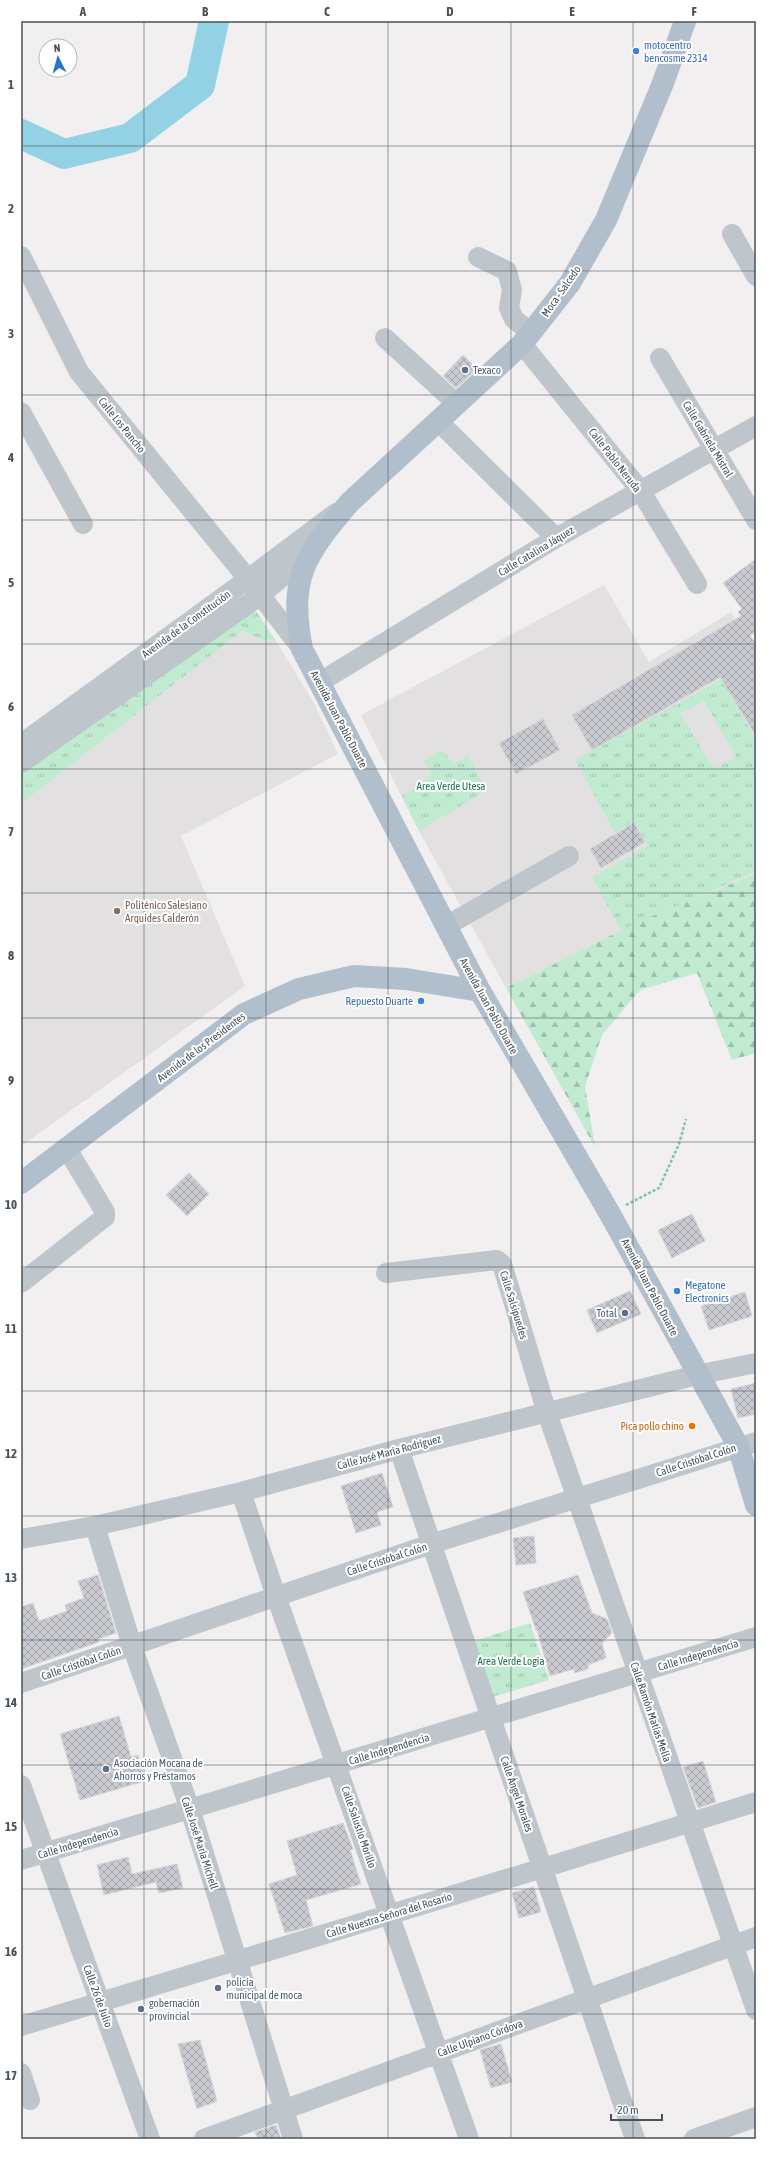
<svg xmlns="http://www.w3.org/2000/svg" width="777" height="2160" font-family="'Asap Condensed',sans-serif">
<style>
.education{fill:#e2e0e0}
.grass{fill:url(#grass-tufts)}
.forest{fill:url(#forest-firs)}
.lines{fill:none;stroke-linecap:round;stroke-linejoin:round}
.river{stroke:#92d2e4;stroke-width:30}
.building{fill:url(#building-cross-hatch);stroke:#d3d5d9}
.path{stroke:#7cc5a1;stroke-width:2.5;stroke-dasharray:3 2;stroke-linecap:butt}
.minor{stroke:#bec6cc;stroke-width:20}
.major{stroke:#b1becb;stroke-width:22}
.grid{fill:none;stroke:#48525a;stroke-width:1;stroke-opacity:0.55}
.shop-dot{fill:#3f7fe0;stroke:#fff;stroke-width:1.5}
.service-dot{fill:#5c6f8a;stroke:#fff;stroke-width:1.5}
.education-dot{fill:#8d6e63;stroke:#fff;stroke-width:1.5}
.food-dot{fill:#e8710a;stroke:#fff;stroke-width:1.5}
.labels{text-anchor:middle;stroke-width:4;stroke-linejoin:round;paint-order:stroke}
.shop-label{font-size:11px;fill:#366cbe;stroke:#fff;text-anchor:start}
.street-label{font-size:11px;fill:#48525a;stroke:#fff}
.service-label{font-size:11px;fill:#4e5e75;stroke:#fff;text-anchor:start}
.park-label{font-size:11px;fill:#1f754a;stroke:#fff}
.education-label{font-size:11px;fill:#785e54;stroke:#fff;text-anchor:start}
.food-label{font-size:11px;fill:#c56008;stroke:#fff;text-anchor:end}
.neatline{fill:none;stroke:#48525a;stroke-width:1.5}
.grid-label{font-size:13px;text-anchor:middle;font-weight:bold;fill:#48525a}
</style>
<defs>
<pattern id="grass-tufts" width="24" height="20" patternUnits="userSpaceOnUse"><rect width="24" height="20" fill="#c1ebd1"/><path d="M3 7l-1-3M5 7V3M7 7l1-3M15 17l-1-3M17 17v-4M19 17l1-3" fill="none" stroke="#9fc1ad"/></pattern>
<pattern id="forest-firs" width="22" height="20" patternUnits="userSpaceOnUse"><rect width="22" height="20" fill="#c1ebd1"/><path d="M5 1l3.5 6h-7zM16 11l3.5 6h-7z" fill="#9fc1ad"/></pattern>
<pattern id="building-cross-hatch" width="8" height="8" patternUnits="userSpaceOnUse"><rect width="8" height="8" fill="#c9cbd1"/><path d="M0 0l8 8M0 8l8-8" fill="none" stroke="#a5a7ad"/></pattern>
</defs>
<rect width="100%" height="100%" fill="#f1efef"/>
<path class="education" d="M604,585L649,662L731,612L756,654V874L638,922L506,988L419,831L361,715Z
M242,631L262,640L276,641L314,703L338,754L181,836L245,986L21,1146V804Z"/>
<path class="grass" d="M250,602L276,641L262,640L242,631L21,804V763Z
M721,679L756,740V871L622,931L592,878L648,846L634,822L615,833L575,760L675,705L714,769L736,757L704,701L681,713L676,705Z
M443,750L453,764L468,756L487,790L419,831L402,796L432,775L424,761Z
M530,1623L549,1680L492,1697L471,1642Z"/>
<path class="forest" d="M756,874V1053L732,1060L697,973L640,990L602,1035L585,1086L595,1147L506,988L638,922Z"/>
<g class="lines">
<path class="river" d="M21,134L64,154L130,138L200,85L214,21"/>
</g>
<path class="building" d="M463,355L477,369L456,388L443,376Z
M756,559V637L753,633L750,635L756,645V736L720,677L592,750L572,715L741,616L738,612L742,609L723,583Z
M543,719L560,750L516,774L499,743Z
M634,823L645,842L601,868L590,849Z
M189,1173L209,1194L187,1216L166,1195Z
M692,1214L705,1241L672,1258L658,1230Z
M630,1291L641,1314L597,1333L587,1310Z
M745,1292L752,1316L709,1330L701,1306Z
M756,1383V1414L738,1418L731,1389Z
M382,1473L393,1507L377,1512L381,1525L356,1533L341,1486Z
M534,1536L536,1563L516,1565L513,1538Z
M98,1575L116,1633L98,1639L99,1642L21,1669V1607L33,1603L39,1621L67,1611L65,1605L84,1598L78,1581Z
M578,1575L592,1613L607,1619L612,1633L602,1643L606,1658L588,1665V1669L575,1673L574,1669L550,1676L537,1630H536L523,1592Z
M119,1716L131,1757L138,1755L145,1781L80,1800L60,1734Z
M703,1761L716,1802L698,1808L683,1767Z
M343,1823L353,1849L350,1850L361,1884L306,1900L313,1926L285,1933L269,1884L297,1875L287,1841Z
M128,1857L132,1874L177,1864L183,1888L159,1893L156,1882L104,1895L97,1865Z
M534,1887L541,1912L519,1918L512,1893Z
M200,2040L217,2101L197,2109L178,2044Z
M501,2044L512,2082L491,2088L480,2050Z
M276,2125L281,2139H258L255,2132Z"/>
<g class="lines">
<path class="path" d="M626,1205L659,1188L679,1144L686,1119"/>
<path class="minor" d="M732,234L756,276
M21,256L79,372L248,579L302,649
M478,257L507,271L512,290L509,308L514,319L531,333
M385,338L457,404
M522,344L640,490L697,584
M660,358L756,520
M21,412L83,524
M438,421L556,538
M320,682L556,538L756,426
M21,744L248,579L336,513
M21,763L261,595L310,553
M446,926L569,856
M386,1273L497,1260L502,1264L547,1413L756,2010
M21,1283L105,1217V1212L67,1149
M399,1449L635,2139
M241,1492L276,1596L469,2139
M95,1526L132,1646L190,1809L293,2139
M21,1539L95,1526L241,1492L399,1449L697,1375L756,1363
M21,1683L431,1544L756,1442
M21,1785L150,2139
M21,1860L756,1637
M21,2026L543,1868L756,1802
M21,2073L30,2100
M204,2139L756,1937
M694,2139L756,2117"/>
<path class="major" d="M685,21L663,83L606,220L570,283L522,344L350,502C305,555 288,577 302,649L480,991L610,1214L738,1446L756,1505
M21,1183L244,1014L299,989L354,976L406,979L480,991"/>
</g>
<path class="grid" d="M144,21V2139M266,21V2139M388,21V2139M511,21V2139M633,21V2139M21,146H756M21,271H756M21,395H756M21,520H756M21,644H756M21,769H756M21,893H756M21,1018H756M21,1142H756M21,1267H756M21,1391H756M21,1516H756M21,1640H756M21,1765H756M21,1889H756M21,2014H756"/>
<g class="shop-dot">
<circle cx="636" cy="51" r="4"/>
<circle cx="421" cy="1001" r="4"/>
<circle cx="677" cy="1291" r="4"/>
</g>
<g class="service-dot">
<circle cx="465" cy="370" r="4"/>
<circle cx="625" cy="1313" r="4"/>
<circle cx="106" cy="1769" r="4"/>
<circle cx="218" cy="1988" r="4"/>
<circle cx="141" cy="2009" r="4"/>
</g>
<circle class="education-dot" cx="117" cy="911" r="4"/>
<circle class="food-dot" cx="692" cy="1426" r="4"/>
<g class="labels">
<g class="shop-label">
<text x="644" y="49">motocentro<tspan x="644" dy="13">bencosme 2314</tspan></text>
<text x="413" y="1005" text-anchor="end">Repuesto Duarte</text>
<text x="685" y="1289">Megatone<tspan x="685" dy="13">Electronics</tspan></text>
</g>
<g class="street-label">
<text transform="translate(561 291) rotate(-55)" y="4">Moca - Salcedo</text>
<text transform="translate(122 425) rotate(51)" y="4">Calle Los Pancho</text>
<text transform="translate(708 439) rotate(59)" y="4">Calle Gabriela Mistral</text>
<text transform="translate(615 460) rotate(52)" y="4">Calle Pablo Neruda</text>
<text transform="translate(536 551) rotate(-31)" y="4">Calle Catalina Jáquez</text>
<text transform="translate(186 624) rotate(-36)" y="4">Avenida de la Constitución</text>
<text transform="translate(339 719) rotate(62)" y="4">Avenida Juan Pablo Duarte</text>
<text transform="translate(489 1006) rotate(61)" y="4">Avenida Juan Pablo Duarte</text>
<text transform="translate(201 1047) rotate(-37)" y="4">Avenida de los Presidentes</text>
<text transform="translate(650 1287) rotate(62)" y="4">Avenida Juan Pablo Duarte</text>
<text transform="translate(514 1305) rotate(73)" y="4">Calle Salsipuedes</text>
<text transform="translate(389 1452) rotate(-15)" y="4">Calle José María Rodríguez</text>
<text transform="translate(696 1460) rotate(-18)" y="4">Calle Cristóbal Colón</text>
<text transform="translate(387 1559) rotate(-18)" y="4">Calle Cristóbal Colón</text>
<text transform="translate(698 1655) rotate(-17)" y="4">Calle Independencia</text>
<text transform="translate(81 1663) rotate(-19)" y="4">Calle Cristóbal Colón</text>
<text transform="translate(651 1712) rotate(71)" y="4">Calle Ramón Matías Mella</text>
<text transform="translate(389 1749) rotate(-17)" y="4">Calle Independencia</text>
<text transform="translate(517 1794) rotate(71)" y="4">Calle Ángel Morales</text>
<text transform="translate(359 1827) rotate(71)" y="4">Calle Salustio Morillo</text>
<text transform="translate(78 1843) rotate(-17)" y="4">Calle Independencia</text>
<text transform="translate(200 1843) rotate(72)" y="4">Calle José María Michell</text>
<text transform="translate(389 1915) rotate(-17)" y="4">Calle Nuestra Señora del Rosario</text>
<text transform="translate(98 1996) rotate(70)" y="4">Calle 26 de Julio</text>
<text transform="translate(480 2038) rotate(-20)" y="4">Calle Ulpiano Córdova</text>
</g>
<g class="service-label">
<text x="473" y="374">Texaco</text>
<text x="617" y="1317" text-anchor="end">Total</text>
<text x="114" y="1767">Asociación Mocana de<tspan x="114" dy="13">Ahorros y Préstamos</tspan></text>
<text x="226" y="1986">policía<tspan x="226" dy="13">municipal de moca</tspan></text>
<text x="149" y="2007">gobernación<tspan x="149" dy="13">provincial</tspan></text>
</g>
<g class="park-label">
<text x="451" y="790">Area Verde Utesa</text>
<text x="511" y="1665">Area Verde Logia</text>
</g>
<g class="education-label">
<text x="125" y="909">Politénico Salesiano<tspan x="125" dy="13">Arquides Calderón</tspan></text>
</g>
<g class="food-label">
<text x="684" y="1430">Pica pollo chino</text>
</g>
</g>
<rect width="777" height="2160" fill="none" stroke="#ffffff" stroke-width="44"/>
<g transform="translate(58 58) rotate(354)"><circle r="19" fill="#ffffff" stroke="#b6babd"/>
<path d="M0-3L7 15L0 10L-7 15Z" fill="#2972d0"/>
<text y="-6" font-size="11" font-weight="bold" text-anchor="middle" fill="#48525a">N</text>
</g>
<path d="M611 2114v6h51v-6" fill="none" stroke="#48525a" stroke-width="2"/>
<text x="617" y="2114" font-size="12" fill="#48525a" stroke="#ffffff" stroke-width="3" paint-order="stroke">20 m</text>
<rect x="22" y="22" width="733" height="2116" class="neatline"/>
<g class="grid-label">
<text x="83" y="16">A</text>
<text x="205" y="16">B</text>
<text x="327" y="16">C</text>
<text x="450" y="16">D</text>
<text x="572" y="16">E</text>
<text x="694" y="16">F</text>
<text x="11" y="89">1</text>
<text x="11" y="213">2</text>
<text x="11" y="338">3</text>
<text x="11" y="462">4</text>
<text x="11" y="587">5</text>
<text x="11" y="711">6</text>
<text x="11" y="836">7</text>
<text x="11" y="960">8</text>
<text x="11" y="1085">9</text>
<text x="11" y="1209">10</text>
<text x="11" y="1333">11</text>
<text x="11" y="1458">12</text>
<text x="11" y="1582">13</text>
<text x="11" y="1707">14</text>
<text x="11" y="1831">15</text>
<text x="11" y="1956">16</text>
<text x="11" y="2080">17</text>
</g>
</svg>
